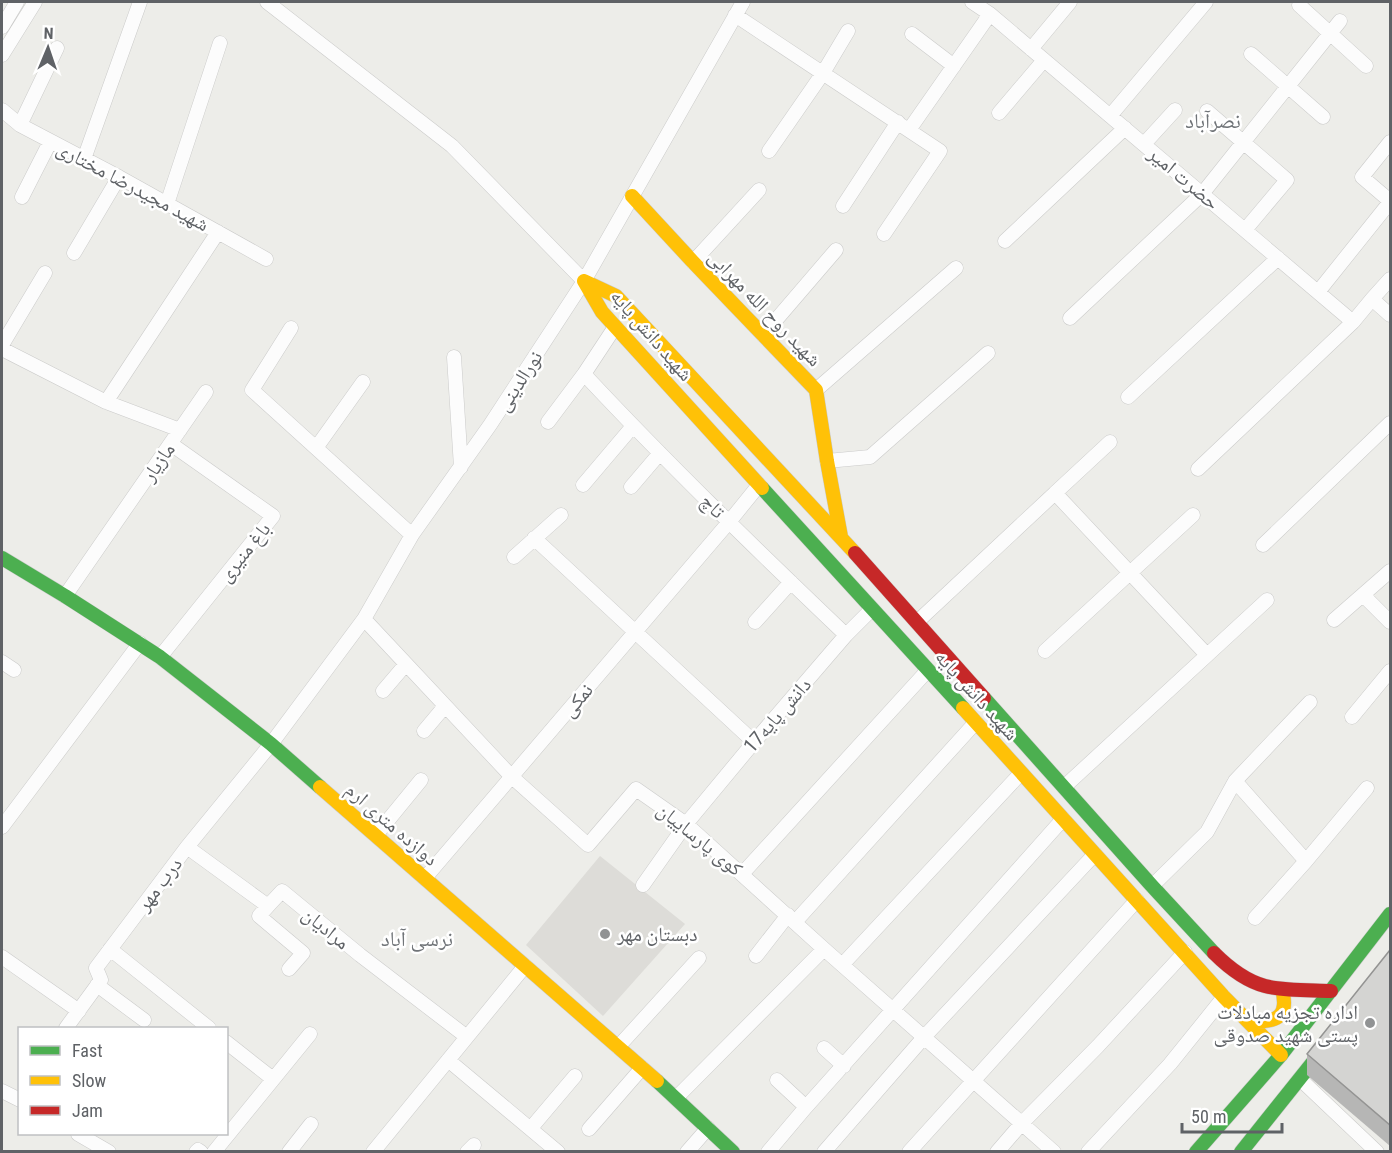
<svg xmlns="http://www.w3.org/2000/svg" width="1392" height="1153" font-family="'Roboto Condensed','Noto Naskh Arabic',sans-serif">
<style>
.education{fill:#dddcd8}
.lines{fill:none;stroke-linecap:round;stroke-linejoin:round}
.street-casing{stroke:#cbcbca;stroke-width:15}
.fast-casing{stroke:#cacbca;stroke-width:15}
.slow-casing{stroke:#cacbca;stroke-width:15}
.jam-casing{stroke:#cacbca;stroke-width:15}
.street{stroke:#fcfcfc;stroke-width:14}
.fast{stroke:#4caf50;stroke-width:14}
.slow{stroke:#ffc107;stroke-width:14}
.jam{stroke:#c62828;stroke-width:14}
.wall{fill:#b6b6b5}
.building{fill:#d4d4d2;stroke:#949493;stroke-width:1.5}
.poi-dot{fill:#919394;stroke:#fff;stroke-width:2}
.labels{text-anchor:middle;stroke-width:5;stroke-linejoin:round;paint-order:stroke}
.street-label{font-size:20px;fill:#5f6266;stroke:#fff}
.poi-label{font-size:20px;fill:#5f6266;stroke:#fff;text-anchor:start}
.neighbourhood-label{font-size:21px;fill:#707478;stroke:#fff}
</style>
<rect width="100%" height="100%" fill="#edede9"/>
<path class="education" d="M600,856L685,924L603,1016L526,945Z"/>
<g class="lines">
<g class="street-casing">
<path id="street" d="M267,2L452,146L584,281
M972,2L990,14L1353,322L1372,299L1390,315
M1299,5L1366,66
M735,15L940,151L884,234
M2,27L17,2
M912,34L954,66
M1031,49L1070,2
M1251,54L1323,117
M2,55L35,2
M2,110L20,125L119,177L266,259
M1207,111L1287,180L1245,230
M999,113L1044,60
M1110,116L1206,2
M20,125L57,48
M909,130L990,14
M1390,142L1362,177L1390,201
M1144,144L1175,110
M769,151L823,73L848,31
M84,159L140,2
M22,197L50,142
M167,204L220,43
M843,206L898,122
M1005,241L1125,128
M74,253L119,177
M693,262L759,190
M1318,292L1390,202
M1372,299L1390,279
M1070,318L1202,194L1340,21
M291,328L252,390L412,535
M763,335L836,250
M2,345L45,273
M2,349L106,402L180,430
M454,357L461,467
M584,374C668,464 757,550 846,635
M816,390L956,268
M1128,397L1278,258
M106,402L218,232
M548,422L584,374L615,327
M316,448L363,382
M827,461L870,457L988,353
M1198,469L1353,322
M583,485L633,426
M631,487L660,453
M1055,493L1110,442
M534,538L754,742
M1263,545L1390,423
M514,557L561,515
M1363,595L1390,622
M65,596L206,392
M364,619L512,777L588,845L636,789L686,824L824,949L1054,1152
M1334,620L1390,571
M755,622L791,582
M917,622L1055,493L1207,655
M1045,651L1193,515
M160,657L273,516L171,444
M2,662L14,670
M383,691L406,664
M1352,717L1390,671
M424,731L445,706
M1235,781L1306,861
M1064,787L1267,600
M2,827L140,643
M376,835L421,780
M187,847L268,906L282,891L360,955L467,1037
M742,874L928,670
M425,878L729,522L759,485
M643,885L686,824L754,742L846,635L872,609
M1152,886L1207,832L1235,781L1310,702
M268,906L259,916L303,953L289,969
M1255,918L1306,861L1367,788
M795,922L976,722
M110,949L209,1028
M756,956L788,915
M2,957L79,1011
M842,965L1021,773
M97,985L144,1020
M66,1028L101,980L96,968L187,847L271,744L364,619L412,535L490,425L584,281L743,2
M226,1042L273,1079
M618,1047L699,958
M824,1048L844,1066
M448,1060L558,1152
M1300,1079L1377,1152
M777,1080L806,1107
M2,1091L20,1100
M676,1098L824,949
M531,1128L575,1076
M589,1129L642,1068
M78,1134L109,1152
M196,1152L198,1150L201,1152
M214,1152L310,1034
M289,1152L311,1124
M373,1152L525,966
M467,1152L474,1145
M687,1152L708,1128
M768,1152L806,1107L1063,819
M824,1152L925,1036L1095,854
M909,1152L1137,900
M997,1152L1022,1123L1098,1046L1185,952
M1088,1152L1170,1064L1224,997"/>
</g>
<g class="fast-casing">
<path id="fast" d="M762,488L963,708
M2,558L65,596L160,657L271,744L320,787
M984,698L1152,886L1214,953
M657,1081L733,1152
M1196,1152L1281,1055L1390,914
M1241,1152L1321,1052"/>
</g>
<g class="slow-casing">
<path id="slow" d="M632,196L693,262L816,390L827,461L841,537
M584,281L616,296L855,553
M584,281L602,312L762,488
M963,708L1224,997L1281,1055
M320,787L657,1081
M1248,1021C1274,1023 1290,1019 1282,989"/>
</g>
<g class="jam-casing">
<path id="jam" d="M855,553L984,698
M1214,953C1228,967 1246,981 1265,986C1284,991 1311,990 1331,991"/>
</g>
<use href="#street" class="street"/>
<use href="#fast" class="fast"/>
<use href="#slow" class="slow"/>
<use href="#jam" class="jam"/>
</g>
<path class="wall" d="M1390,950V1146L1307,1075V1054Z"/>
<path class="building" d="M1390,950V1125L1307,1054Z"/>
<g class="poi-dot">
<circle cx="605" cy="934" r="6"/>
<circle cx="1370" cy="1023" r="6"/>
</g>
<g class="labels">
<g class="street-label">
<text transform="translate(1184 178) rotate(40)" y="7">حضرت امیر</text>
<text transform="translate(133 186) rotate(28)" y="7">شهید مجیدرضا مختاری</text>
<text transform="translate(765 308) rotate(46)" y="7">شهید روح الله مهرابی</text>
<text transform="translate(652 335) rotate(49)" y="7">شهید دانش پایه</text>
<text transform="translate(519 381) rotate(-57)" y="7">نورالدینی</text>
<text transform="translate(158 462) rotate(-55)" y="7">مازیار</text>
<text transform="translate(713 506) rotate(45)" y="7">تاچ</text>
<text transform="translate(244 552) rotate(-51)" y="7">باغ منیری</text>
<text transform="translate(977 695) rotate(48)" y="7">شهید دانش پایه</text>
<text transform="translate(577 700) rotate(-50)" y="7">نمکی</text>
<text transform="translate(777 715) rotate(-49)" y="7">دانش پایه17</text>
<text transform="translate(392 824) rotate(41)" y="7">دوازده متری ارم</text>
<text transform="translate(700 839) rotate(39)" y="7">کوی پارساییان</text>
<text transform="translate(159 884) rotate(-53)" y="7">درب مهر</text>
<text transform="translate(326 928) rotate(39)" y="7">مرادیان</text>
</g>
<g class="poi-label">
<text x="617" y="941">دبستان مهر</text>
<text x="1358" y="1019" text-anchor="end">اداره تجزیه مبادلات<tspan x="1358" dy="23">پستی شهید صدوقی</tspan></text>
</g>
<g class="neighbourhood-label">
<text x="1213" y="128">نصرآباد</text>
<text x="417" y="946">نرسی آباد</text>
</g>
</g>
<rect width="1392" height="1153" fill="none" stroke="#5f6266" stroke-width="6"/>
<rect x="18" y="1027" width="210" height="108" fill="#ffffff" stroke="#bfc0c2" stroke-width="1.5"/>
<rect x="30" y="1046" width="30" height="9" fill="#4caf50" stroke="#bfc0c2" stroke-width="1.5"/>
<text x="72" y="1057" font-size="18" fill="#5f6266">Fast</text>
<rect x="30" y="1076" width="30" height="9" fill="#ffc107" stroke="#bfc0c2" stroke-width="1.5"/>
<text x="72" y="1087" font-size="18" fill="#5f6266">Slow</text>
<rect x="30" y="1106" width="30" height="9" fill="#c62828" stroke="#bfc0c2" stroke-width="1.5"/>
<text x="72" y="1117" font-size="18" fill="#5f6266">Jam</text>
<g transform="translate(48 48) rotate(2)" stroke="#ffffff" stroke-width="4.5" paint-order="stroke">
<path d="M0-4.5L10 22L0 15L-10 22Z" fill="#5f6266"/>
<text y="-9" font-size="16" font-weight="bold" text-anchor="middle" fill="#5f6266">N</text>
</g>
<path d="M1182 1123v9h100v-9" fill="none" stroke="#5f6266" stroke-width="3"/>
<text x="1191" y="1123" font-size="18" fill="#5f6266" stroke="#ffffff" stroke-width="4.5" paint-order="stroke">50 m</text>
</svg>
